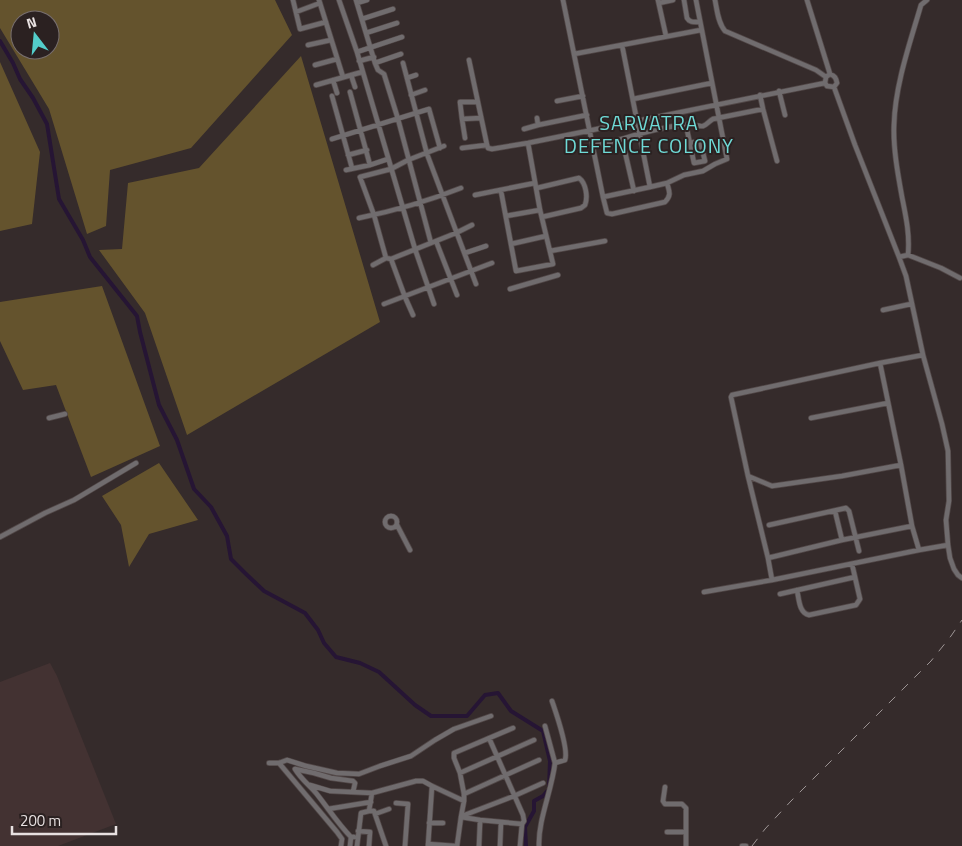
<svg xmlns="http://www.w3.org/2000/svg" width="962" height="846" font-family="'Titillium Web',sans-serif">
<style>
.built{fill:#433232}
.green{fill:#64532d;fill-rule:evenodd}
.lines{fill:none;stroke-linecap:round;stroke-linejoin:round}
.canal{stroke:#261534;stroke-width:4}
.minor-casing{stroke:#524848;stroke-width:6}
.minor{stroke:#706c6e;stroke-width:4.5}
.rail{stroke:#9e9696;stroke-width:1;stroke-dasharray:9 9;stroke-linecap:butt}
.labels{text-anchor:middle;stroke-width:4;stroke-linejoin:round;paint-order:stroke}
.neighbourhood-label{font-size:20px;letter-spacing:1px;fill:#6fdbd7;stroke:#2b2121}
</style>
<rect width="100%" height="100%" fill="#352b2b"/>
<path class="built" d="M50,663L57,676L116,824L58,846H0V682Z"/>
<path class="green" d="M0,0H275L292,35L191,148L110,170L106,226L87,234L49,109L0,28ZM20,20H50V50H20Z
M301,56L380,322L187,435L145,313L99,250L122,249L128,183L199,168Z
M0,62L40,152L32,224L0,231Z
M102,286L160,446L91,477L56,385L23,390L0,341V302Z
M159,463L198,520L149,534L129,567L121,525L102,496Z"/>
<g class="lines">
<path class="canal" d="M0,41L13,63L20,79L33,98L47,124L59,199L83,240L90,257L137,316L140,332L159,405L177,440L194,489L211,507L227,536L231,559L245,573L264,591L305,613L318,630L324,643L336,657L360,663L379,672L415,705L431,716H467L485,695L498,693L511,711L543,731L550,761L549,789L543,796L534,801V811L525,827L526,846"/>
<g class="minor-casing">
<path id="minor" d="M293,0L300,29L326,22
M319,0L343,77
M339,0L357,52L415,249L434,304
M356,0L375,63L378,70L384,74L398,119L431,243
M563,0L603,197L607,213L612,214L665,202C672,195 669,191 667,183
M658,0L666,36
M684,0L687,18C690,23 694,22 700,22
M715,0C717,10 718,23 725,31L816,70L826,77
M807,0L830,74
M357,3L367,0
M659,3L673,0
M296,12L320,3
M362,19L393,9
M366,33L397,23
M308,45L331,40
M357,52L402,37
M574,54L701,30
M469,60L487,145L488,148L492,149L528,143L825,83
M359,61L374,57
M375,63L401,54
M403,63L427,154L476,284
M315,65L337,59
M830,74C835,76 836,78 837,83L834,87L827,86L825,83L826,77Z
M351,75L355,87
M407,78L416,75
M333,80L337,93
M316,85L362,72
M834,87L855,145L899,257
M779,91L785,115
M350,92L370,165
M411,95L425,90
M760,95L763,109L777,161
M332,96L352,168
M633,99L712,83
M557,101L583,96
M478,102H460L462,119L481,118
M537,118L538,125L587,115
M462,119L465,138
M686,125L694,163L705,161L700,141L690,143
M524,129L538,125
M332,139L429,109L440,148
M593,146L622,139
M462,148L487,145
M348,155L367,150
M346,170L370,165L388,159
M650,187L667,183L684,175L703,171L715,164L727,159L696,0
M537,188L579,178C586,183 588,197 585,205L581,208L542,217
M501,191L516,271L553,264L540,210L528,143
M634,191L622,139C643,132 666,127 688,124C693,123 698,127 703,126C707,125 709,121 713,119L763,109
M475,195L535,183
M603,197L650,187L622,45
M506,216L540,210
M359,218C394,211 428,201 461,188
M436,241L457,295
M511,244L546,236
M550,251L605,241
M465,253L486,246
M908,255L941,268L960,278
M386,258L374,215L360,177L391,169L408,160L444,146
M391,259L405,297L413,315
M373,265L386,258L391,259L456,233L472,225
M510,289L558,275
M384,304L492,263
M883,310L911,304
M923,355L906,276L899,257L908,255C910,235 906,217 902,197C898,175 893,148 894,125C895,85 910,43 921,5L927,0
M880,363L923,355L942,424L948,451L949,501L946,520L948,545L950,558L954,569L958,575L962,578
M49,418L65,414
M811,418L888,403
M748,476L731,397L732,395L880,363L901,465
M835,511L842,540L912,526L919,550
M385 522a6 6 0 1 1 12 0a6 6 0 1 1-12 0Z
M397,525L410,550
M769,525L846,508L849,511L859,551
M0,537L45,513L74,500L136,463
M768,558L748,476L772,486L842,476L901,465L912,526
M772,580L768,558L842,540
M797,590C799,599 799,613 809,615L856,605L860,599L852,564
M704,592L772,580L919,550L948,545
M780,594L855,577
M545,726L555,763L565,760C569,749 556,713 552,701
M269,763H279L287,760L306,766L337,773L359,774L380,766L411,756L435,740L454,729L491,716
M279,763L337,832L342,839L341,846
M460,773L534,740
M310,785L330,791L372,793
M665,787L663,801L665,804H682L686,808V846
M464,794L460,773L454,758V753L513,728
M396,803L408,804L405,846
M328,809L371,802
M369,811L372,793L416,781H423L432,786
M375,814L389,809
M462,816L514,796L543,783
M461,817L464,801V794L539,760
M429,823H443
M358,831L370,832L369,846
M667,832H686
M351,837C338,824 328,808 316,793C309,785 301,779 295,769L314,773L331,778L353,781L355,783L353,792
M428,844L455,846
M350,846L351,837H354
M357,846L361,813L369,811H374L375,814L386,846
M428,846L432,786L464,801
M457,846L461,817L480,820L522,824L524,821L523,815L489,738
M479,846L480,823
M500,846L501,822
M520,846L522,824
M539,846C538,820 552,790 555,763
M742,846H746"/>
</g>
<use href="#minor" class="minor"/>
<path class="rail" d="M752,846L765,829L791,801L931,661L951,636L962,620"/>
</g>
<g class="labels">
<g class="neighbourhood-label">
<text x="649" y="130">SARVATRA<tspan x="649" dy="23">DEFENCE COLONY</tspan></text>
</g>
</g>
<g transform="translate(35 35) rotate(344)"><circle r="24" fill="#2b2121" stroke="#776e6e"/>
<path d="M0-4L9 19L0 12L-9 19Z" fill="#53cdca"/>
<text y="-8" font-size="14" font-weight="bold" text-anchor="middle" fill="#e8e1e1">N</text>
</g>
<path d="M12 826v8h104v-8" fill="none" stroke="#e8e1e1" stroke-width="2.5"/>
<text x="20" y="826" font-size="15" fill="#e8e1e1" stroke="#2b2121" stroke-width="4" paint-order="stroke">200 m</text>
</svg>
